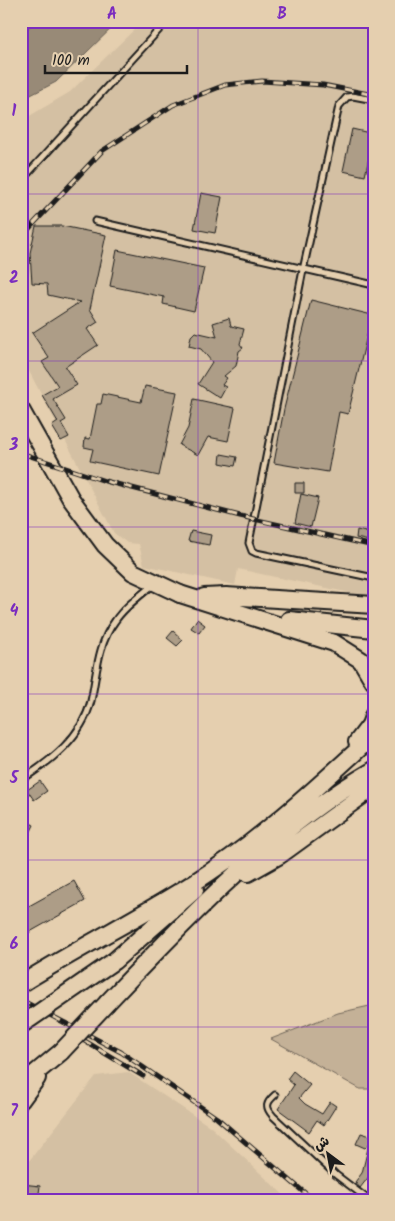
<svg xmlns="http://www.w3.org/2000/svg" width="395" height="1221" font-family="Kalam,'Playpen Sans Arabic',sans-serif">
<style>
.built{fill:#d4c0a3}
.green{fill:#c4b197;stroke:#70665a}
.water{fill:#988a77;stroke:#665e53}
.building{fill:#ad9d87;stroke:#1c1c1c}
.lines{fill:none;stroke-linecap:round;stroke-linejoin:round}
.service-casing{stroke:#1c1c1c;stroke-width:9}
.primary-casing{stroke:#1c1c1c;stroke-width:20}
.trunk-casing{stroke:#1c1c1c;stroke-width:20}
.service{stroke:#e5cfaf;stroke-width:5}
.primary{stroke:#e5cfaf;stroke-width:16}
.trunk{stroke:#e5cfaf;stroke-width:16}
.rail-casing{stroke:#1c1c1c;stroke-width:5}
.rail{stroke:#e5cfaf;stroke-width:3;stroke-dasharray:9;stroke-linecap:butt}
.trunk-bridge-casing{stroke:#1c1c1c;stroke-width:20;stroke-linecap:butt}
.trunk-bridge{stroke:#e5cfaf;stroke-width:16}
.grid{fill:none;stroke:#7b2cbf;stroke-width:1;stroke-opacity:0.55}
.neatline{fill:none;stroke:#7b2cbf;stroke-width:2}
.grid-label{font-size:16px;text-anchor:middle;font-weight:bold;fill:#7b2cbf}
</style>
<rect width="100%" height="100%" fill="#e5cfaf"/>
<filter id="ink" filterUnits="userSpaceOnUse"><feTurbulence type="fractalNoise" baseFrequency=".02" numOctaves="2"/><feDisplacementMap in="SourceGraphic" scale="10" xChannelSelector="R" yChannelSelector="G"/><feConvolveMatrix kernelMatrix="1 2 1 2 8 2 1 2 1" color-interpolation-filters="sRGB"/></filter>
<g filter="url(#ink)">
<path class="built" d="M154,21H374V598L238,569L235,585L144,565L139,544L127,543L114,533L21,356V121L70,92L140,24Z
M128,1072L211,1127L289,1200H21V1171L96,1076Z"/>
<path class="green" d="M374,1005V1089H360L271,1039L338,1013Z"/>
<path class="water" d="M38,21H119L56,82L21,100V33Z"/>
<path class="building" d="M352,129L374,134L365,176L343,171Z
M201,193L222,197L215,233L194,229Z
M36,226H62L106,235L90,309L98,322L87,329L98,345L65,367L77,385L53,399L66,420L61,423L69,437L61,441L52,426L58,422L42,395L58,386L42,362L49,358L32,333L80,302L48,295L47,284L32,283L30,253Z
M117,250L204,268L194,311L163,304L164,297L110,286Z
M311,300L372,315L348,414L339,412L328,472L274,463L284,409Z
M229,318L231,326L244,329L240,344L243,348L239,351L236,366L224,376L227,378L222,385L226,387L220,398L198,384L212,362L201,349L189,346L191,336L195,332L217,337L213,323Z
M145,386L177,392L159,476L90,461L93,449L84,447L85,438L90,439L97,404H101L103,394L141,402Z
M194,399L235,408L228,441L208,437L198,455L179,445L188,428Z
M221,454L237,457L235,466L220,463Z
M295,483H304V493H295Z
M301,494L318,498L311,527L295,523Z
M357,530L374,534V542L356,538Z
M191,531L211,535L209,545L188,541Z
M197,619L205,625L199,633L191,628Z
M173,631L183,640L177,646L167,638Z
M40,781L47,791L34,800L27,790Z
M21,818L34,825L29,835L21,831Z
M74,881L85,901L21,937V896L27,907Z
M293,1071L310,1085L299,1098L305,1104L322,1114L330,1102L336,1106L324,1125L317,1120L309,1132L278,1109L294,1085L287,1079Z
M361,1133L374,1137V1170L360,1188L355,1182L362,1173L369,1144L365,1148L356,1144Z
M22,1184L40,1186L38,1200H21Z"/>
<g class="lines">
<g class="service-casing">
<path id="service" d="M374,100L353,96L347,97L339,106L303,270L249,543L252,551L256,553L374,578
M21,181L167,21
M95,221L374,285
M21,780C51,761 82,737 91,701C97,674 97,645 115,621C125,606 141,595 154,584
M275,1095C266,1103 265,1107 273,1116L336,1175L369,1200"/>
</g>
<g class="primary-casing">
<path id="primary" d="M21,410L71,499L105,545L133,572L180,594"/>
</g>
<g class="trunk-casing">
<path id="trunk" d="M180,594L334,643L361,660L374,682
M204,597L226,596L374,605
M289,620L374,629
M357,742L370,725L374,714
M248,873L280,855L374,787
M114,961L195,890
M21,984C78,948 139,918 195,882C261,840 317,787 374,735
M107,1003C188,918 271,830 374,770
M21,1085L61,1052
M21,1100L37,1078"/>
</g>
<use href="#service" class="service"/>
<use href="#primary" class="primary"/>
<use href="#trunk" class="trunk"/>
<g class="rail-casing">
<path id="rail" d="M21,237L102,151L173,105L225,85L262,81L323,85L374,95
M21,453L105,481L240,516L374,546
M21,1000L121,1052L217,1118L313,1200
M83,1040L143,1076"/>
</g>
<use href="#rail" class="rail"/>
<g class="trunk-bridge-casing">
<path id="trunk-bridge" d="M21,1025L114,961
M61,1052L107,1003"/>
</g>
<use href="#trunk-bridge" class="trunk-bridge"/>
</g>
</g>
<path class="grid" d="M198,21V1200M21,194H374M21,361H374M21,527H374M21,694H374M21,860H374M21,1027H374"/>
<rect width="395" height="1221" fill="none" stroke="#e5cfaf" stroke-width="55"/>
<g transform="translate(328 1154) rotate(328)" stroke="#e5cfaf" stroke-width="4" paint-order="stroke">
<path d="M0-4L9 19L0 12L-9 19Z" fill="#1c1c1c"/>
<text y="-8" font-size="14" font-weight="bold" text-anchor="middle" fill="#1c1c1c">ش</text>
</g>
<path d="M45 65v8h142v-8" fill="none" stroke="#1c1c1c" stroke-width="2.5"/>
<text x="52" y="65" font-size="15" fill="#1c1c1c" stroke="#e5cfaf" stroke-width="4" paint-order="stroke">100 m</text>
<rect x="28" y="28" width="340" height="1166" class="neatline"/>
<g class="grid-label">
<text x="112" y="19">A</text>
<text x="282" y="19">B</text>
<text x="14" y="116">1</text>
<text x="14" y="283">2</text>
<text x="14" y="450">3</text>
<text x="14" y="616">4</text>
<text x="14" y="783">5</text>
<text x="14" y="949">6</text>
<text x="14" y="1116">7</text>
</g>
</svg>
